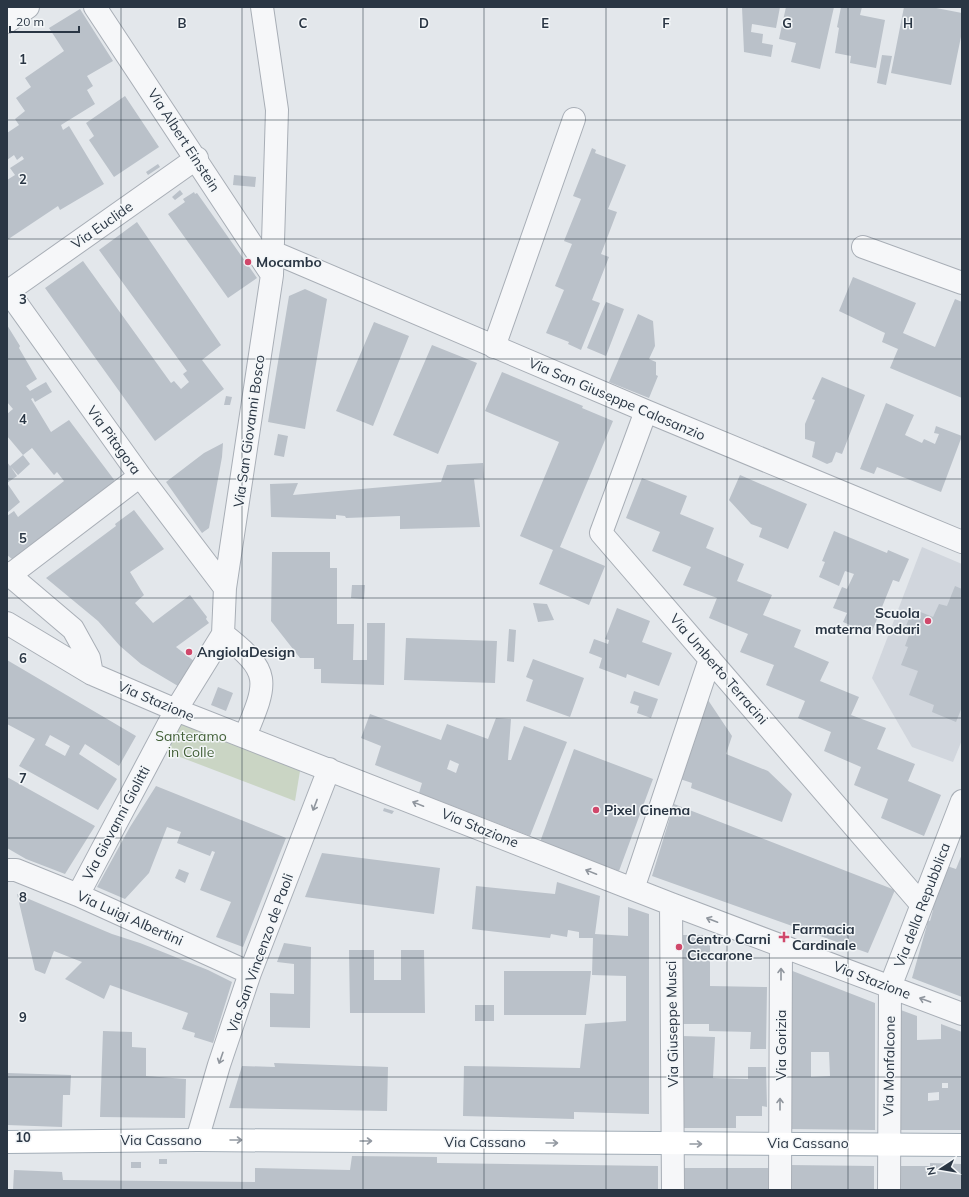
<svg xmlns="http://www.w3.org/2000/svg" width="969" height="1197" font-family="Mulish,sans-serif">
<style>
.built{fill:#d1d6dd}
.green{fill:#cad5c4}
.building{fill:#bac1c9;fill-rule:evenodd}
.lines{fill:none;stroke-linecap:round;stroke-linejoin:round}
.minor-casing{stroke:#a8aeb6;stroke-width:24}
.major-casing{stroke:#a2adb7;stroke-width:24}
.minor{stroke:#f6f7f9;stroke-width:22}
.major{stroke:#fff;stroke-width:22}
.oneway{stroke:#90969e}
.oneway2{stroke:#949aa2}
.grid{fill:none;stroke:#2a3644;stroke-width:1;stroke-opacity:0.55}
.poi-dot{fill:#d0486b;stroke:#f3f6f8;stroke-width:1.5}
.labels{text-anchor:middle;stroke-width:3;stroke-linejoin:round;paint-order:stroke}
.street-label{font-size:14px;fill:#2a3644;stroke:#f3f6f8}
.poi-label{font-size:14px;font-weight:bold;fill:#2a3644;stroke:#f3f6f8;text-anchor:start}
.park-label{font-size:14px;fill:#436038;stroke:#f3f6f8}
.grid-label{font-size:13px;text-anchor:middle;font-weight:bold;fill:#2a3644;stroke:#f3f6f8;stroke-width:3;stroke-linejoin:round;paint-order:stroke}
</style>
<rect width="100%" height="100%" fill="#e3e7eb"/>
<path class="built" d="M922,547L962,564V740L953,762L912,747L872,678Z"/>
<path class="green" d="M178,721L300,771L295,801L167,752Z"/>
<path class="building" d="M742,7H780L776,28L752,24L751,32L763,34L762,43L773,45L771,57L744,52Z
M786,7H834L820,69L791,62L796,43L779,39Z
M841,7H862L860,15L885,20L876,68L850,63L851,56L835,53L839,28L837,27Z
M904,7H931L962,13V32L951,85L891,73Z
M80,9L113,61L87,76L93,86L87,90L95,104L61,125L63,130L69,126L104,184L60,210L58,206L7,240V180L15,175L10,168L24,159L22,156L17,160L14,155L7,160V133L19,125L15,119L25,111L16,98L31,87L25,78L64,51L49,28Z
M882,55L892,56L886,85L877,83Z
M125,96L159,147L114,177L89,140L94,136L86,123Z
M592,148L596,150L595,153L626,165L608,209L617,212L601,254L609,257L592,300L600,303L581,350L568,344L569,342L546,333L564,290L555,286L572,244L564,241L581,199L573,196Z
M158,164L160,167L148,175L146,172Z
M234,175L256,177L255,187L233,185Z
M180,190L183,194L175,200L172,197Z
M194,192L195,194L197,193L257,278L228,298L168,214L185,202L183,199Z
M137,222L221,345L202,360L224,389L155,441L45,288L83,261L171,383L174,381L181,389L189,382L183,374L187,371L99,250Z
M853,277L916,303L903,333L935,347L955,299L962,302V398L890,368L898,349L882,342L885,333L839,311Z
M305,289L327,299L305,429L268,422L289,296Z
M606,302L624,309L606,356L587,348Z
M638,314L653,321L655,346L649,359L656,362V375L658,376L649,398L609,382Z
M374,322L409,336L373,426L336,411Z
M7,325L20,346L19,348L37,379L26,386L30,391L46,382L52,392L35,402L33,398L31,399L51,432L69,420L115,481L12,559L7,555V516L14,511L18,517L64,481L57,472L54,475L32,448L23,455L7,436V414L13,409L7,402Z
M432,345L477,363L438,454L393,435Z
M502,372L583,406L582,408L613,421L560,547L605,566L589,605L539,584L553,550L520,536L559,442L485,411Z
M822,377L865,395L842,454L836,452L832,462L827,464L812,457L815,442L805,439V424L815,400L812,399Z
M226,396L232,397L230,405H224Z
M886,403L914,415L905,435L922,443L924,439L935,444L939,434L934,433L936,426L962,436L941,492L877,467L874,474L860,469Z
M278,434L288,436L284,457L274,455Z
M223,443L222,457L209,528L202,533L166,482L204,453Z
M23,455L30,464L18,475L11,467L17,476L7,483L20,502L7,513V462L10,466Z
M483,463L484,478L474,479L480,527L400,529V516L346,518L345,516L336,515V519L271,517L270,484L298,483L293,495L441,482L447,465Z
M740,475L807,504L788,549L759,537L762,528L751,524L729,500Z
M642,478L687,496L680,514L714,528L706,548L744,564L737,581L772,595L763,615L801,630L794,647L829,662L820,681L859,697L851,715L886,728L877,749L915,764L908,781L941,795L924,836L881,818L888,799L854,785L861,767L824,751L831,732L798,718L805,701L766,685L774,665L740,652L748,634L709,618L717,598L683,585L691,567L652,551L660,532L626,518Z
M134,510L164,549L130,572L144,595L135,603L153,623L190,595L207,617L206,619L209,623L176,647L199,665L183,689L141,664L120,646L98,621L46,578L116,526L115,524Z
M834,531L887,553L888,550L909,559L899,582L893,580L871,634L843,622L847,613L833,608L842,587L847,589L854,574L845,571L839,586L819,577L825,562L822,561Z
M272,552H330V568H337V624H354L353,660H367V623H385L384,685L321,683V669H314V658H300L271,621Z
M352,585H365L364,599L351,598Z
M955,586L962,589V707L956,722L932,712L934,705L909,695L918,671L901,665L908,647L905,646L909,635L903,633L913,609L933,617L939,604L947,606Z
M533,603L547,604L554,620L538,622Z
M617,608L650,621L642,642L672,653L659,686L627,674L626,678L599,668L602,658L589,653L594,639L608,644L609,640L605,639Z
M509,629L516,630L514,662L507,661Z
M406,638L497,641L495,683L404,680Z
M533,659L584,678L570,717L526,701L533,680L526,677Z
M7,660L136,736L119,766L85,744L79,754L117,779L98,810L19,766L35,739L7,724ZM50,735L70,746L65,756L45,745Z
M218,687L233,693L226,711L211,705Z
M634,691L658,699L651,718L637,713L639,706L630,703Z
M708,700L732,736L726,754L768,771L792,794L782,822L691,788L692,783L680,779Z
M370,714L441,740L447,724L488,739L496,718L511,719L508,760H511L524,726L567,742L530,836L419,793L422,783L375,765L381,746L361,738ZM450,760L459,764L456,773L447,769Z
M574,749L653,779L619,871L540,842Z
M7,777L95,826L65,874L26,859L7,848Z
M156,786L286,838L243,947L216,937L231,902L200,890L215,852L212,851L210,856L177,843L181,832L167,827L149,873L125,899L97,887L130,827Z
M674,804L895,890L868,953L652,876Z
M384,808L394,811L392,814L383,811Z
M322,853L440,868L434,914L305,897Z
M962,854V997L912,978L927,925V920L930,921L933,910L929,908L941,864L956,869Z
M179,869L189,873L185,883L175,878Z
M557,882L600,896L595,934L628,936V907L649,914V1114L574,1112V1119L463,1116L464,1066L580,1068L585,1024L626,1021V976L592,975L593,938H579V932L568,930L567,937L551,934L550,938L472,929L476,886L555,894Z
M17,894L112,934L140,943L208,970L232,982L213,1043L194,1037L195,1033L182,1029L188,1013L110,985L104,999L65,979L82,962L54,951L45,974L35,970Z
M682,935H703V943H710V986L767,987L766,1049H750L751,1032L709,1031V1024H678Z
M284,943L311,947L310,1028L270,1027V993L294,994V964L277,962Z
M349,950H374V980H401V950H424L425,1013H350Z
M790,970L875,1003V1130L790,1129ZM811,1052H829L830,1076L811,1077Z
M504,971H591L586,1015H504Z
M475,1005H494V1021H475Z
M898,1009L917,1016V1040L941,1039V1024L962,1032V1130H897ZM942,1083H948V1088H942ZM939,1092V1100L928,1101V1093Z
M103,1031L132,1032V1047L146,1048V1076L186,1079L185,1118L100,1117Z
M682,1036L715,1037L713,1078L748,1079V1067H766L767,1107L762,1106V1116H736V1128H681Z
M274,1063L388,1067L387,1111L229,1108L242,1066L275,1067Z
M7,1073L71,1075L70,1095H63L62,1127L7,1125Z
M352,1156L437,1157V1163L658,1166V1190H13L14,1170L62,1172L63,1180L255,1182V1168L350,1170Z
M159,1159H167V1164H159Z
M131,1162H141V1168H131Z
M930,1163L962,1164V1190H894L896,1166H930Z
M789,1165L874,1166V1190H789Z
M679,1168H768V1190H679Z"/>
<g class="lines">
<g class="minor-casing">
<path id="minor" d="M95,7L272,275
M7,22L28,7
M863,247L962,283
M273,252L646,411L962,542
M7,290L140,476L225,588
M7,292L197,158
M494,347L574,119
M646,411L601,533L921,904
M7,573L73,629L89,658L92,674
M10,575L140,476
M7,623L92,674L176,710L671,904L962,1014
M223,634C272,672 268,681 245,736
M7,870H16L78,895L250,973
M633,889L710,659
M78,895L176,710L223,634L225,588L272,275L277,110L262,7
M671,904L673,1190
M197,1140L219,1065L250,973L329,769
M780,1190L781,946
M889,1190L890,987L962,801"/>
</g>
<g class="major-casing">
<path id="major" d="M7,1142L197,1140L962,1145"/>
</g>
<use href="#minor" class="minor"/>
<use href="#major" class="major"/>
</g>
<defs><path id="oneway-shaft" d="M-6 0H5M1.5-3L5.5 0L1.5 3" fill="none" stroke-width="1.6" stroke-linecap="round" stroke-linejoin="round"/></defs>
<g class="oneway">
<use href="#oneway-shaft" transform="translate(418 804) rotate(-158)"/>
<use href="#oneway-shaft" transform="translate(315 805) rotate(111)"/>
<use href="#oneway-shaft" transform="translate(591 872) rotate(-158)"/>
<use href="#oneway-shaft" transform="translate(712 920) rotate(-159)"/>
<use href="#oneway-shaft" transform="translate(781 974) rotate(-90)"/>
<use href="#oneway-shaft" transform="translate(925 1000) rotate(-160)"/>
<use href="#oneway-shaft" transform="translate(221 1058) rotate(109)"/>
<use href="#oneway-shaft" transform="translate(780 1104) rotate(-90)"/>
</g>
<g class="oneway2">
<use href="#oneway-shaft" transform="translate(236 1140)"/>
<use href="#oneway-shaft" transform="translate(366 1141)"/>
<use href="#oneway-shaft" transform="translate(552 1143)"/>
<use href="#oneway-shaft" transform="translate(696 1144)"/>
</g>
<path class="grid" d="M121,7V1190M242,7V1190M363,7V1190M484,7V1190M606,7V1190M727,7V1190M848,7V1190M7,120H962M7,239H962M7,359H962M7,479H962M7,598H962M7,718H962M7,838H962M7,958H962M7,1077H962"/>
<g class="poi-dot">
<circle cx="248" cy="262" r="4"/>
<circle cx="928" cy="621" r="4"/>
<circle cx="189" cy="652" r="4"/>
<circle cx="596" cy="810" r="4"/>
<path d="M782 931h4v4h4v4h-4v4h-4v-4h-4v-4h4z"/>
<circle cx="679" cy="947" r="4"/>
</g>
<g class="labels">
<g class="street-label">
<text transform="translate(184 140) rotate(57)" y="5">Via Albert Einstein</text>
<text transform="translate(102 225) rotate(-35)" y="5">Via Euclide</text>
<text transform="translate(617 399) rotate(23)" y="5">Via San Giuseppe Calasanzio</text>
<text transform="translate(249 431) rotate(-82)" y="5">Via San Giovanni Bosco</text>
<text transform="translate(114 440) rotate(54)" y="5">Via Pitagora</text>
<text transform="translate(719 669) rotate(49)" y="5">Via Umberto Terracini</text>
<text transform="translate(156 701) rotate(23)" y="5">Via Stazione</text>
<text transform="translate(116 823) rotate(-62)" y="5">Via Giovanni Giolitti</text>
<text transform="translate(480 828) rotate(22)" y="5">Via Stazione</text>
<text transform="translate(922 905) rotate(-69)" y="5">Via della Repubblica</text>
<text transform="translate(130 918) rotate(24)" y="5">Via Luigi Albertini</text>
<text transform="translate(260 953) rotate(-70)" y="5">Via San Vincenzo de Paoli</text>
<text transform="translate(872 980) rotate(21)" y="5">Via Stazione</text>
<text transform="translate(672 1024) rotate(-91)" y="5">Via Giuseppe Musci</text>
<text transform="translate(781 1045) rotate(-90)" y="5">Via Gorizia</text>
<text transform="translate(889 1066) rotate(-89)" y="5">Via Monfalcone</text>
<text x="161" y="1145">Via Cassano</text>
<text x="485" y="1147">Via Cassano</text>
<text x="808" y="1148">Via Cassano</text>
</g>
<g class="poi-label">
<text x="256" y="267">Mocambo</text>
<text x="920" y="618" text-anchor="end">Scuola<tspan x="920" dy="16">materna Rodari</tspan></text>
<text x="197" y="657">AngiolaDesign</text>
<text x="604" y="815">Pixel Cinema</text>
<text x="792" y="934">Farmacia<tspan x="792" dy="16">Cardinale</tspan></text>
<text x="687" y="944">Centro Carni<tspan x="687" dy="16">Ciccarone</tspan></text>
</g>
<g class="park-label">
<text x="191" y="741">Santeramo<tspan x="191" dy="16">in Colle</tspan></text>
</g>
</g>
<g class="grid-label">
<text x="182" y="28">B</text>
<text x="303" y="28">C</text>
<text x="424" y="28">D</text>
<text x="545" y="28">E</text>
<text x="666" y="28">F</text>
<text x="787" y="28">G</text>
<text x="908" y="28">H</text>
<text x="23" y="64">1</text>
<text x="23" y="184">2</text>
<text x="23" y="304">3</text>
<text x="23" y="424">4</text>
<text x="23" y="543">5</text>
<text x="23" y="663">6</text>
<text x="23" y="783">7</text>
<text x="23" y="902">8</text>
<text x="23" y="1022">9</text>
<text x="23" y="1142">10</text>
</g>
<rect width="969" height="1197" fill="none" stroke="#2a3644" stroke-width="16"/>
<g transform="translate(941 1169) rotate(258)" stroke="#f3f6f8" stroke-width="3" paint-order="stroke">
<path d="M0-3L7 15L0 10L-7 15Z" fill="#2a3644"/>
<text y="-6" font-size="11" font-weight="bold" text-anchor="middle" fill="#2a3644">N</text>
</g>
<path d="M10 26v6h69v-6" fill="none" stroke="#2a3644" stroke-width="2"/>
<text x="16" y="26" font-size="12" fill="#2a3644" stroke="#f3f6f8" stroke-width="3" paint-order="stroke">20 m</text>
</svg>
